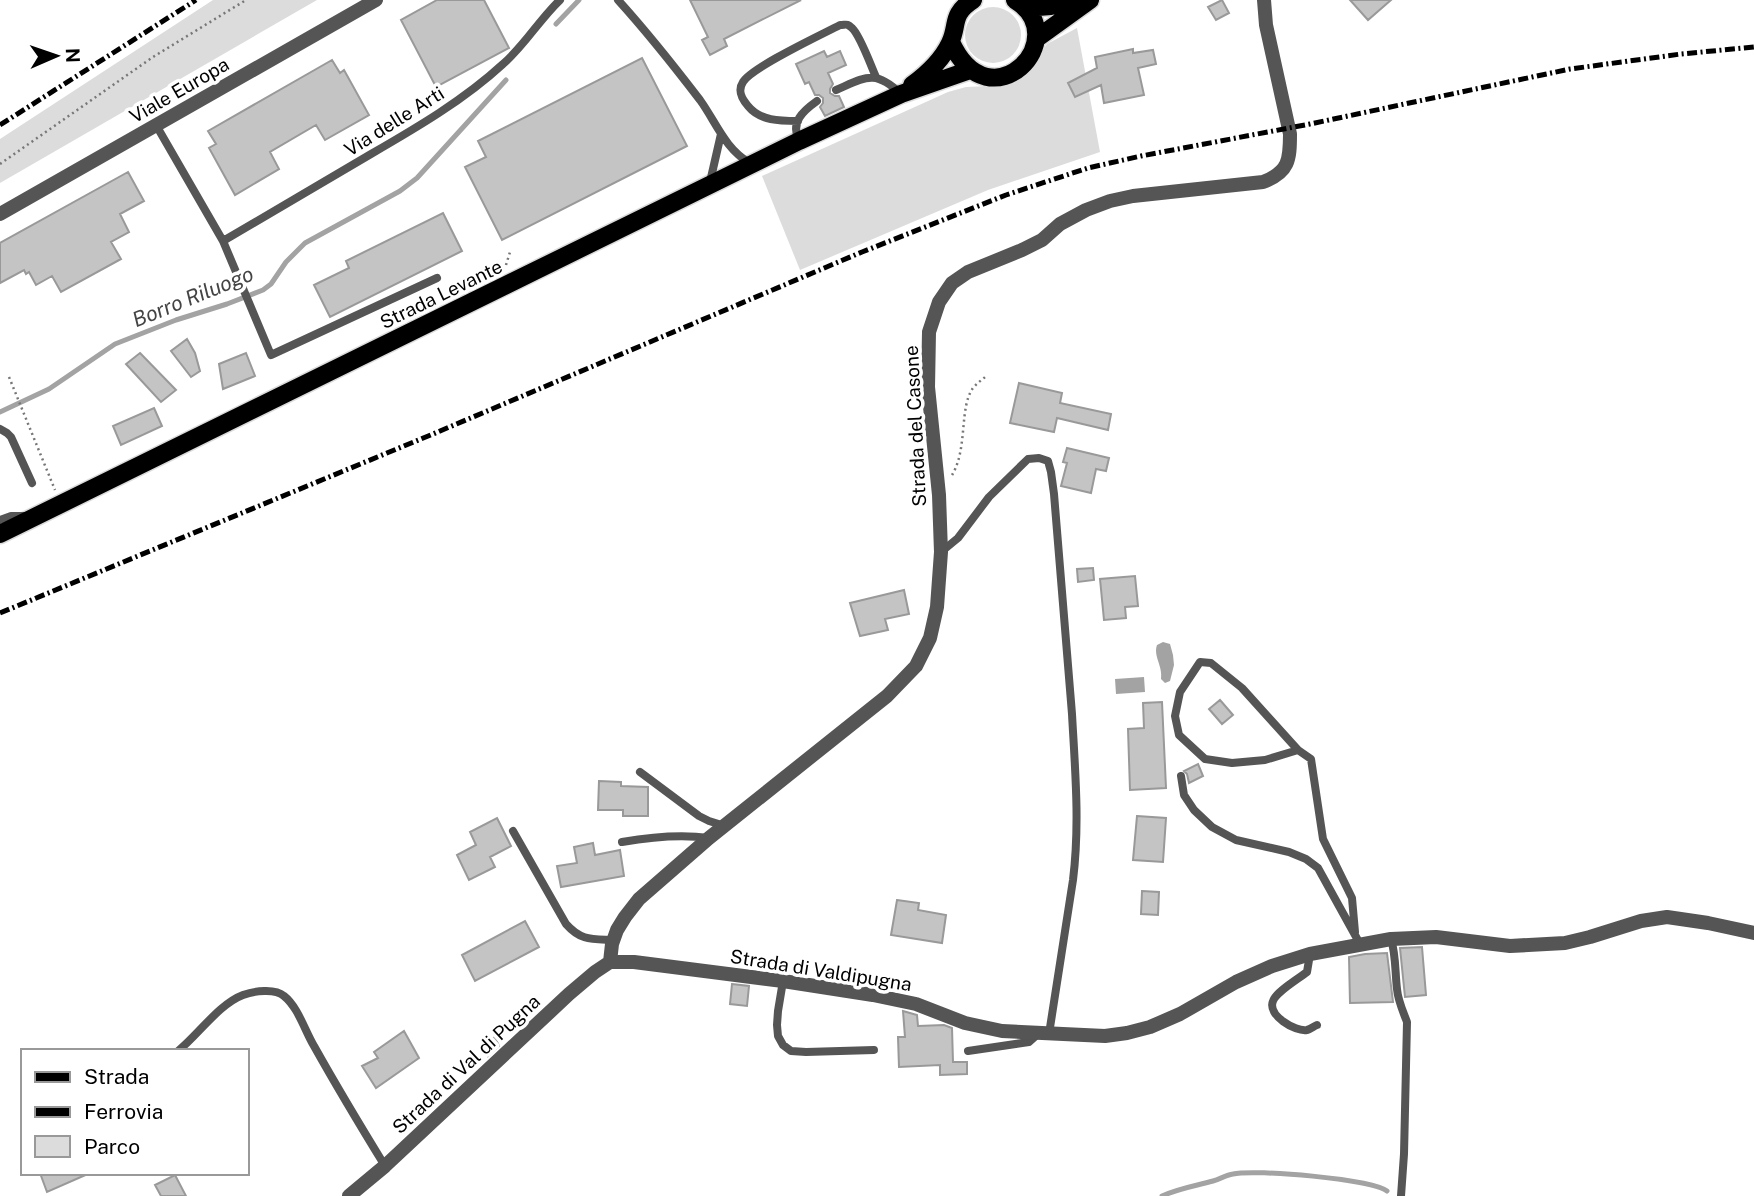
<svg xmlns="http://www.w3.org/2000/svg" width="1754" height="1196" font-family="'Public Sans',sans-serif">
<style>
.green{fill:#dcdcdc}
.water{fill:#a3a3a3}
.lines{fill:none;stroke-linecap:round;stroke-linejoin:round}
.stream{stroke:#a3a3a3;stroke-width:5}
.building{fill:#c4c4c4;stroke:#999;stroke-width:2}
.primary-casing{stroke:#dbdbdb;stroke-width:21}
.path{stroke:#777;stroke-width:2.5;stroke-dasharray:2 3.5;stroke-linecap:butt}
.lane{stroke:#555;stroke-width:8}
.street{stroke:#555;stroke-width:14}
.primary{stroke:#000;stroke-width:18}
.rail{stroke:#000;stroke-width:5;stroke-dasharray:10 3.5 2 3.5;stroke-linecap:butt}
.labels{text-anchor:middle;stroke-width:7;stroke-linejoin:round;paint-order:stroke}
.street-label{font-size:19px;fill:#000;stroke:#fff}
.water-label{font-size:21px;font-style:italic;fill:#444;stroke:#fff}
</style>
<rect width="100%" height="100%" fill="#fff"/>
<path class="green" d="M213,0H317L0,183V139Z
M965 35a28 28 0 1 1 56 0a28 28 0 1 1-56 0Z
M1077,28L1100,152L988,190L800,270L762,176L948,92L966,87L988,86L1000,87L1015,83L1028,72L1047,44Z"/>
<path class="water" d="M1163,642L1170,644L1173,655L1174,665L1170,681L1165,683L1161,679C1163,666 1153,656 1157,645Z
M1144,677L1145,692L1116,694L1115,679Z"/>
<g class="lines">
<path class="stream" d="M556,24L579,0
M0,412L49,389L115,344L176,320L227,304L263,290L271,284L286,262L305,243L400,191L417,178L506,80
M1162,1196C1180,1188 1195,1186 1213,1181C1220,1179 1226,1175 1233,1174C1255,1169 1372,1179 1387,1191"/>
</g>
<path class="building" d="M437,0H484L509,48L436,87L401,20Z
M690,0H801L724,39L727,46L710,55L702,40L708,37Z
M1222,0L1229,13L1216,20L1208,7Z
M1350,0H1391L1368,20Z
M1133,49V53L1153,50L1156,64L1138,68L1144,95L1104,103L1101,85L1075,97L1068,83L1097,68L1095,57Z
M824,51L827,57L840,51L846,65L828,73L833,84L830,89V93L835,96H839L844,107L825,116L820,107L823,103V98L819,95H815L809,82L805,84L796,64Z
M642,58L687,146L502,240L465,167L486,157L478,141Z
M332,60L340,73L344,70L369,115L325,140L316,125L270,152L279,169L235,195L209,148L216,144L208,131Z
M128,172L144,201L120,214L129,232L111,242L121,259L61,292L52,276L36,285L29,272L26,274L24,270L0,283V243Z
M443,213L462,251L330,317L314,285L349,268L346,261Z
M187,339L195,353L200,371L191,377L171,351Z
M140,353L176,390L161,402L126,364Z
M246,353L255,376L223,389L219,364Z
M1019,383L1062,393L1060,403L1111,414L1108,430L1057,418L1054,432L1010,423Z
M154,408L162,426L121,445L113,426Z
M1067,448L1109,458L1106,471L1096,469L1091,493L1061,486L1067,463L1063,462Z
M1093,568L1094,580L1078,582L1077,569Z
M1135,576L1138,606L1125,607L1126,618L1104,620L1100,579Z
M904,590L909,614L885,619L888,630L860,636L850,603Z
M1220,700L1233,715L1222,724L1209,709Z
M1162,702L1166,788L1130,790L1128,729L1144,728L1143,703Z
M1198,764L1203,776L1189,783L1187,774L1184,771Z
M599,781L621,782V786L648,787V816H623V810H598Z
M1137,816L1166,818L1163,862L1133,860Z
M497,818L511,846L490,857L495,867L469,880L457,855L476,845L470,832Z
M593,843L595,855L620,850L624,876L561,887L557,866L577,863L574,847Z
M1142,891L1159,892L1158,915L1141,914Z
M897,900L919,903L918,910L946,915L942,943L891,935Z
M525,921L539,947L475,981L462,955Z
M1422,947L1426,995L1405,997L1400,948Z
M1387,953L1393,1002L1350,1003L1349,957L1365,954Z
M732,984L749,986L747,1006L730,1004Z
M903,1011L917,1015L918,1026L944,1025L952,1028L953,1062H967V1074L940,1075V1065L899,1067L898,1037H905Z
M404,1031L419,1058L376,1088L362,1066L378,1058L374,1052Z
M495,1037L499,1046L488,1056L482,1043Z
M40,1173H90L47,1192Z
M175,1175L186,1196H161L155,1185Z"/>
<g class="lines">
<g class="primary-casing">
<path id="primary" d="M1025,8L1051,6L1082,0
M1036,39L1090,0
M951,42C990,127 1076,38 1015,0
M912,85C927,74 942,60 950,43C959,24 950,15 973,0
M0,534L799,141L901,94L970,70"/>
</g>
<path class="path" d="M0,164L153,57L246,0
M506,265L510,252
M9,377L55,490
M952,475C968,449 959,407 973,388C977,383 982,380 986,376"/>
<path class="lane" d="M618,0C647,32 674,66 700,100C716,122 725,149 750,163
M836,90C866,77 875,69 901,94
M798,121C780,121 760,121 748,106C742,99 737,91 743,82C752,67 821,35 840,25C846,25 847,23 852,28C860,35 871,66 876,77
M156,125L223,241L271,355L437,278
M799,141C790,122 803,111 817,101
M710,182L721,134
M223,241C272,212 321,183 371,154C416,128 464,100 503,64C525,45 539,20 560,0
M0,429L7,433L11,437L32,483
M0,520L11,516H27
M941,552L958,538L989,497L1028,459L1039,458L1048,461L1051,472L1054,494C1060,567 1066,640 1072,714C1075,769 1080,824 1073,880L1049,1034
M1298,750L1242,688L1211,663L1200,662L1180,692L1175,716L1179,735L1205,759L1232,763L1265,760L1298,750L1311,759L1323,839L1352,898L1355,932
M640,772L699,816L709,821L725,826
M1181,776L1184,795L1194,810L1212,827L1236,840L1289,852L1306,859L1318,868L1360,944
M513,831L566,924C581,941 592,939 613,940
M622,842C651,837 679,834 709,838
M1391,939C1396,955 1395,972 1397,989C1398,1001 1403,1011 1407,1022L1404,1154L1401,1196
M1310,954L1307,972C1298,979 1276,992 1273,1001C1267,1015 1295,1032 1307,1030C1311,1029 1314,1026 1317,1025
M783,981L778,1011L777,1025L778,1036L783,1045L791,1051L806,1052L874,1050
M178,1051C198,1035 219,1004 243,995C254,991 275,988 284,996C298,1007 305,1031 314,1046C337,1087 361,1127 385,1166
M968,1051L1029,1042L1039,1033"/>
<path class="street" d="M0,214L376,0
M610,962L612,944L617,930L625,917L639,899L709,838L887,696L916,666L930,638L937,607L941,552L939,495L928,387L929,332L939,302L952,283L968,272L1022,250L1042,240L1060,224L1086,210L1110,201L1133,196L1263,182C1289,172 1290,160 1290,134L1266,25L1264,0
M349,1196L385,1166L569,994L595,972L610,962H634L783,981L873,995L916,1004L965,1023L1002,1031L1105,1036L1127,1033L1150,1027L1180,1014L1236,982L1272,966L1310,954L1391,939L1436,937L1510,946L1565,943L1590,937L1641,921L1667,917L1708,923L1754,933"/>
<use href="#primary" class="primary"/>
<path class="rail" d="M0,125L196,0
M0,613L433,434L862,252L1006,195L1088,168L1141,156L1310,124L1570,69L1681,54L1754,47"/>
</g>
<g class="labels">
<g class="street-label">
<text transform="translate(179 90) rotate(-30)" y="7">Viale Europa</text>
<text transform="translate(394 121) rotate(-32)" y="7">Via delle Arti</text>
<text transform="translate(441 294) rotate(-26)" y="7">Strada Levante</text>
<text transform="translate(915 426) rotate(-93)" y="7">Strada del Casone</text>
<text transform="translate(821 970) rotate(9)" y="7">Strada di Valdipugna</text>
<text transform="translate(466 1064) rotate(-43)" y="7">Strada di Val di Pugna</text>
</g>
<g class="water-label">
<text transform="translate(193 297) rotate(-22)" y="7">Borro Riluogo</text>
</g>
</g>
<rect x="21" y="1049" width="228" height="126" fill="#ffffff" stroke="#999999" stroke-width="2"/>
<rect x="35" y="1072" width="35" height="10" fill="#000000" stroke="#999999" stroke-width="2"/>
<text x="84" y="1084" font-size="21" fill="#000000">Strada</text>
<rect x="35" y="1107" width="35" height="10" fill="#000000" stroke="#999999" stroke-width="2"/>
<text x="84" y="1119" font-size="21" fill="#000000">Ferrovia</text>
<rect x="35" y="1136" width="35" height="21" fill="#dcdcdc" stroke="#999999" stroke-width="2"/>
<text x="84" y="1154" font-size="21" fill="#000000">Parco</text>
<g transform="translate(56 56) rotate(88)" stroke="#ffffff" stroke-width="5" paint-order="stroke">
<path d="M0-5L12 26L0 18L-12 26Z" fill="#000000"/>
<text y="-10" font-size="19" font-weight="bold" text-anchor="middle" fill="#000000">N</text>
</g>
</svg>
